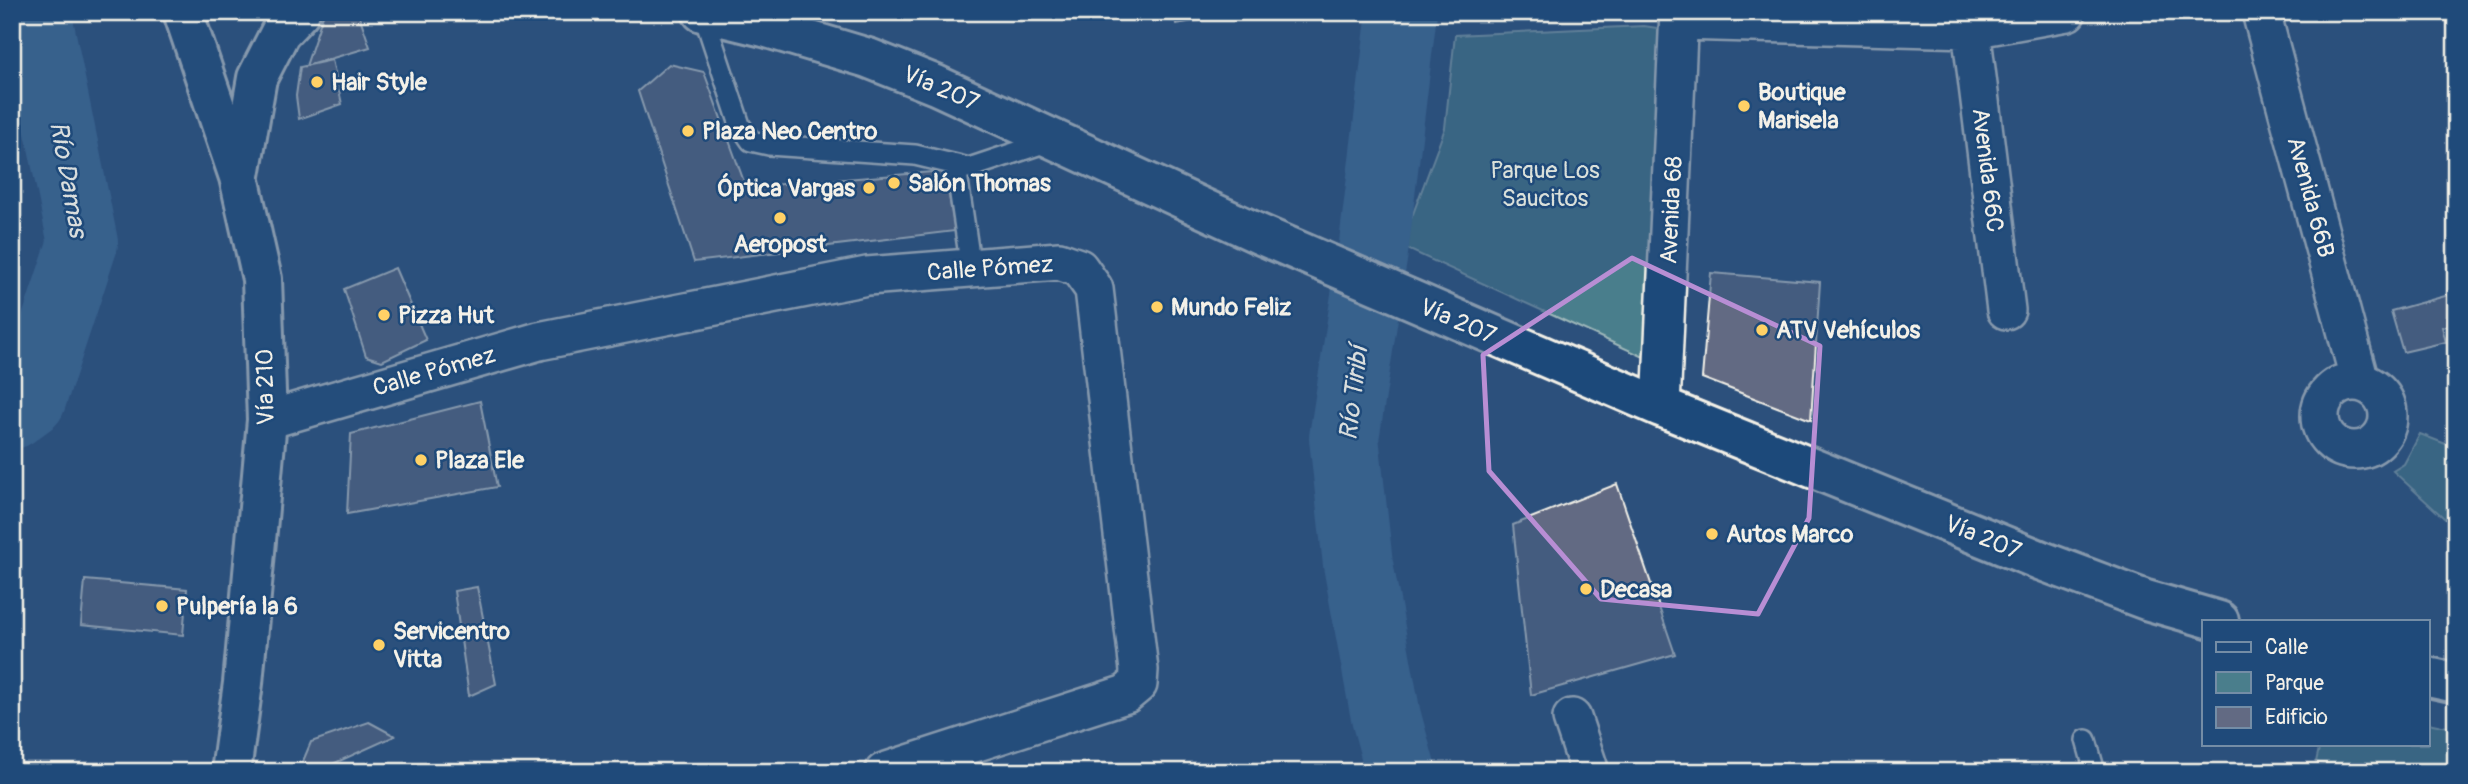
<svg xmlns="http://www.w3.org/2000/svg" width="2468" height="784" font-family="Pangolin,sans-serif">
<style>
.green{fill:#4a7e8c;stroke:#9fb8ba;stroke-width:2}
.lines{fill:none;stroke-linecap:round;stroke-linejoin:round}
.river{stroke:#4474a0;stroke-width:70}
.building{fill:#626a83;stroke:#f4f1e8;stroke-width:2}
.lane-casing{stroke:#f4f1e8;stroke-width:24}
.street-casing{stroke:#f4f1e8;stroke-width:42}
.secondary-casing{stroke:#f4f1e8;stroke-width:44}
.lane{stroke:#1f4a7a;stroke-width:19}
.street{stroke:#1f4a7a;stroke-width:37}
.secondary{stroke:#1f4a7a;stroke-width:38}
.marked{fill:none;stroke:#b88ed4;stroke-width:5;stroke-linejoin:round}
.poi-dot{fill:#ffd166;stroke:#1f4a7a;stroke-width:2.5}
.labels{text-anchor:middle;stroke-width:5;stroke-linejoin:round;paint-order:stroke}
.poi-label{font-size:24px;font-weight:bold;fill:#f4f1e8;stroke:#1f4a7a;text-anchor:start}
.street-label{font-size:24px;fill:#f4f1e8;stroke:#1f4a7a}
.park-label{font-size:24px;fill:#dae0da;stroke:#1f4a7a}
.water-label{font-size:26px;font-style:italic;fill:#dadedd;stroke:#1f4a7a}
</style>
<rect width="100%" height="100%" fill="#2c507c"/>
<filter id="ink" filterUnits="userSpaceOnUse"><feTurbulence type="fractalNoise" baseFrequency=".0143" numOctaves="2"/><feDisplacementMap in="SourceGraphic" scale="14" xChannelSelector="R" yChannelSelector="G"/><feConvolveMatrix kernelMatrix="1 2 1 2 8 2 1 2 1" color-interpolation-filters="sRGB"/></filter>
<g filter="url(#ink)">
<path class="green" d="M1644,26L1664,29L1646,358L1401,246L1445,128L1455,35Z
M2420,434L2456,448V529L2393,471L2404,464Z
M2428,723L2456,729V772H2362L2316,762L2320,744H2428Z"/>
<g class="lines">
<path class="river" d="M12,414L31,400L83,243L36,12
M1401,772L1386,717L1358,564L1344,438L1373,252L1402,12"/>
</g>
<path class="building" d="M324,12H358L370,47L306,66Z
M1175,12H1246L1176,24Z
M332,60L342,104L299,119L296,96L300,67Z
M669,64L704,72L746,187L945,171L955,231L694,262L638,91Z
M395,268L426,340L382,361L366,356L344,289Z
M1711,273L1820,282L1811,420L1702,378Z
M2456,293V323L2442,327L2446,342L2403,352L2391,311Z
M480,401L497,487L347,514L351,434Z
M1617,484L1675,654L1531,695L1513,525Z
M85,580L187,589L183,635L81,625Z
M477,587L496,684L469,696L454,591Z
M369,722L395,736L315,772L303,761L311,742Z"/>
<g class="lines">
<g class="lane-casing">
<path id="lane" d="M703,13L740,125L751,141L769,145L915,155L969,168L1050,141
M956,167L971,269
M2086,740L2095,772"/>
</g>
<g class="street-casing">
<path id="street" d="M2261,12L2360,382
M1680,21L1971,29L2067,12
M1971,29L2006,310
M2320 416a34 34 0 1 1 68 0a34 34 0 1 1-68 0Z
M1661,407L1679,12
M267,420L539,341L867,276L1059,261L1079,268L1094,289L1139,670L1138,684L1126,694L884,772
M1572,718L1590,772"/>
</g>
<g class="secondary-casing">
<path id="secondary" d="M183,12L239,177L262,279L267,420L243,683L231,772
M702,12L764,27L868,58L936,85L1259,234L1661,407L2042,561L2146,600L2219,621
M240,175L257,78L280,33L300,12
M2428,677L2456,683"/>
</g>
<use href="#lane" class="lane"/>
<use href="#street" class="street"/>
<use href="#secondary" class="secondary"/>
</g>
</g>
<path d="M0 0H2468V784H0ZM1632,258L1820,346L1809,518L1758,614L1601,599L1489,471L1483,355Z" fill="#2c507c" fill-opacity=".55" fill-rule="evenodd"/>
<path class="marked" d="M1632,258L1820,346L1809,518L1758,614L1601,599L1489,471L1483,355Z"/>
<g class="poi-dot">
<circle cx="317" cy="82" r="7"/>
<circle cx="1744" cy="106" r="7"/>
<circle cx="688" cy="131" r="7"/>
<circle cx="894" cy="183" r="7"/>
<circle cx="869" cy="188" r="7"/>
<circle cx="780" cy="218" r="7"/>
<circle cx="1157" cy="307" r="7"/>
<circle cx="384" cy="315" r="7"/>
<circle cx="1762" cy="330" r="7"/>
<circle cx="421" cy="460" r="7"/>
<circle cx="1712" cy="534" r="7"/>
<circle cx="1586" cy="589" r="7"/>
<circle cx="162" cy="606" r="7"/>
<circle cx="379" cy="645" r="7"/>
</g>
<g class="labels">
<g class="poi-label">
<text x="331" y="90">Hair Style</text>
<text x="1758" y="100">Boutique<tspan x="1758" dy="28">Marisela</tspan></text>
<text x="702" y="139">Plaza Neo Centro</text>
<text x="908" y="191">Salón Thomas</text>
<text x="855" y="196" text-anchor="end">Óptica Vargas</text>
<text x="780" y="252" text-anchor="middle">Aeropost</text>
<text x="1171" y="315">Mundo Feliz</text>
<text x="398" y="323">Pizza Hut</text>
<text x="1776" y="338">ATV Vehículos</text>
<text x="435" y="468">Plaza Ele</text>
<text x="1726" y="542">Autos Marco</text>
<text x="1600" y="597">Decasa</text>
<text x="176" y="614">Pulpería la 6</text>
<text x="393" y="639">Servicentro<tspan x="393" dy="28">Vitta</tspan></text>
</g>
<g class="street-label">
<text transform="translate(941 88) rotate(23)" y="8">Vía 207</text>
<text transform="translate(1988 170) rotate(83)" y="8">Avenida 66C</text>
<text transform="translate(2311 197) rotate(75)" y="8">Avenida 66B</text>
<text transform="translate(1671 210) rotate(-87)" y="8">Avenida 68</text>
<text transform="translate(990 268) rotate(-4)" y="8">Calle Pómez</text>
<text transform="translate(1458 321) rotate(23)" y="8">Vía 207</text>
<text transform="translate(434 371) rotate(-16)" y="8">Calle Pómez</text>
<text transform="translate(265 387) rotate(-91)" y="8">Vía 210</text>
<text transform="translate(1983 537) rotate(22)" y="8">Vía 207</text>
</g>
<g class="park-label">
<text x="1545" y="178">Parque Los<tspan x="1545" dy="28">Saucitos</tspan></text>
</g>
<g class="water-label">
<text transform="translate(69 179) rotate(80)" y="9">Río Damas</text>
<text transform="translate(1353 393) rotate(-83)" y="9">Río Tiribí</text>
</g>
</g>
<rect width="2468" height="784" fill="none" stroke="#1f4a7a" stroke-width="42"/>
<rect x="21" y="21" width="2426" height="742" fill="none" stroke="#f4f1e8" stroke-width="2.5" filter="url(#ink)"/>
<rect x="2202" y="620" width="228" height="126" fill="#1f4a7a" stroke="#748da6" stroke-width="2"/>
<rect x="2216" y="642" width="35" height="10" fill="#1f4a7a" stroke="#748da6" stroke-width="2"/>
<text x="2265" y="654" font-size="21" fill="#f4f1e8">Calle</text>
<rect x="2216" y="672" width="35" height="21" fill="#4a7e8c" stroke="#748da6" stroke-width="2"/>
<text x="2265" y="690" font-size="21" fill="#f4f1e8">Parque</text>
<rect x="2216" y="707" width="35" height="21" fill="#626a83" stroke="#748da6" stroke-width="2"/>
<text x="2265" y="724" font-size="21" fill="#f4f1e8">Edificio</text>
</svg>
